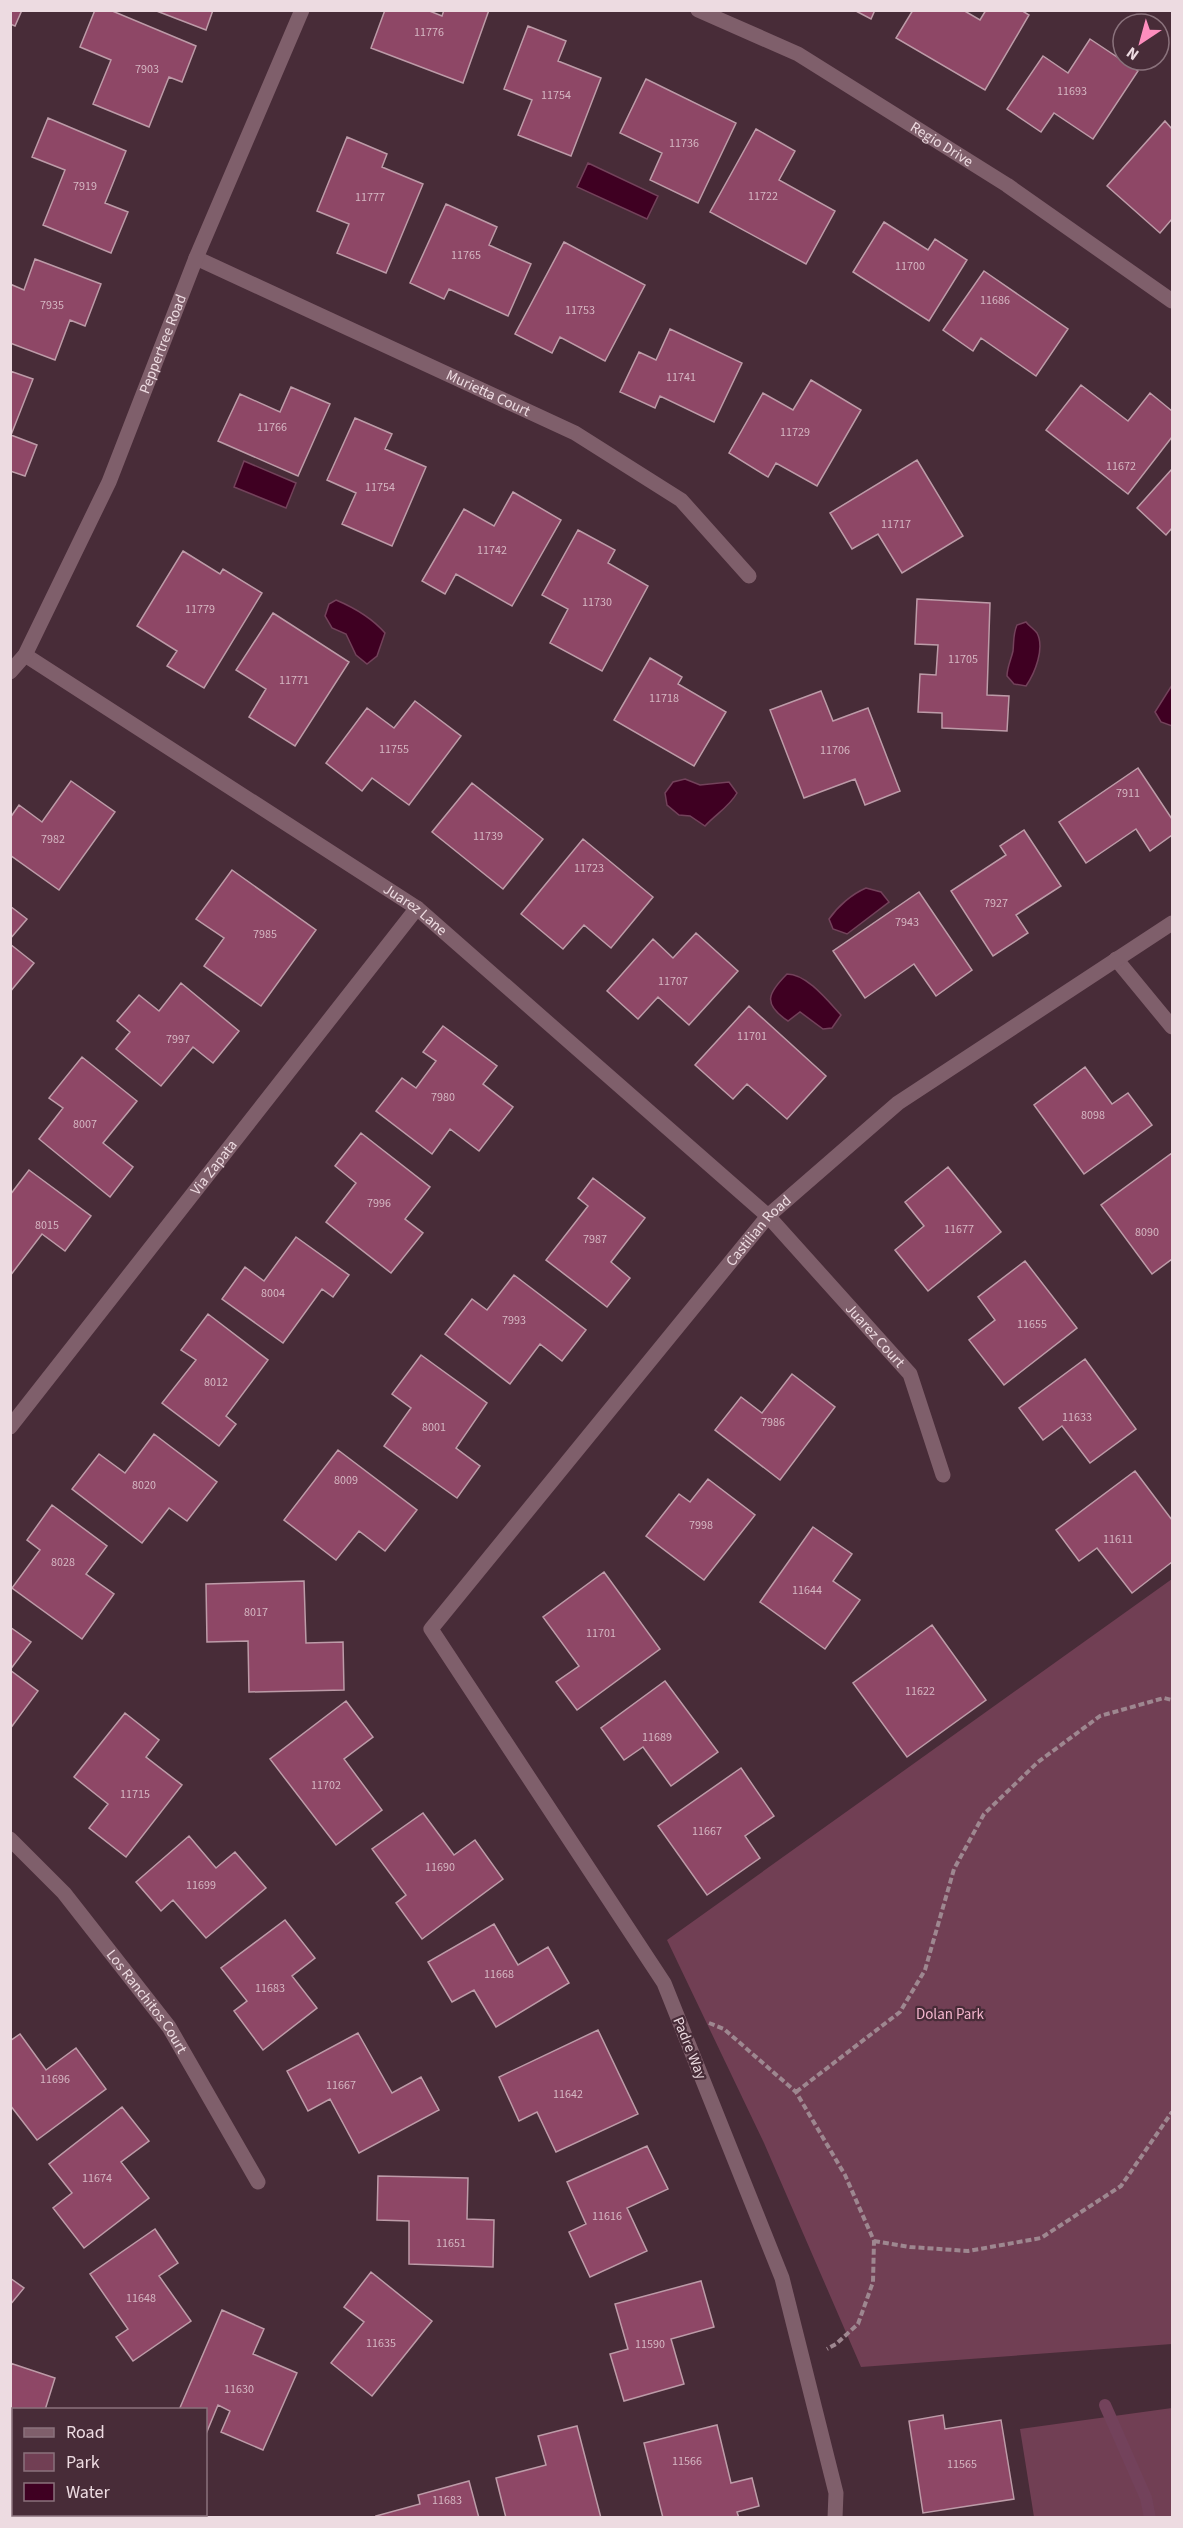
<svg xmlns="http://www.w3.org/2000/svg" width="1183" height="2528" font-family="'Source Sans 3',sans-serif">
<style>
.green{fill:#713f54}
.water{fill:#3f0022;stroke:#73425b;stroke-width:1.5}
.lines{fill:none;stroke-linecap:round;stroke-linejoin:round}
.stream{stroke:#73425b;stroke-width:12}
.building{fill:#8e4766;stroke:#bd9ba8;stroke-width:1.5}
.path{stroke:#9e8790;stroke-width:4;stroke-dasharray:6 3;stroke-linecap:butt}
.minor{stroke:#7f5f6b;stroke-width:15}
.labels{text-anchor:middle;stroke-width:4.5;stroke-linejoin:round;paint-order:stroke}
.number-label{font-size:12px;fill:#d5b6c2}
.street-label{font-size:15px;fill:#eddbe1;stroke:#482c38}
.park-label{font-size:15px;fill:#f5b6ce;stroke:#482c38}
</style>
<rect width="100%" height="100%" fill="#482c38"/>
<path class="green" d="M1172,1579V2344L861,2367L764,2143L667,1940Z
M1172,2408V2517H1034L1020,2429Z"/>
<path class="water" d="M588,163L658,196L647,219L577,187Z
M244,461L296,483L286,508L234,487Z
M336,600C355,608 371,617 385,633L377,656L367,664L356,655L346,634L332,628L325,616L329,604Z
M1026,622C1029,626 1034,629 1037,633C1045,648 1035,673 1026,686L1014,684L1007,676C1007,667 1011,660 1013,651C1014,641 1013,634 1017,625Z
M1172,685V726L1161,722L1155,712Z
M685,779L700,785L729,782L737,793C730,806 715,815 705,826L690,816L679,815L667,805L665,793L673,782Z
M866,888L881,892L889,902L847,934L833,929L829,919C838,906 852,894 866,888Z
M787,974C807,974 828,1001 841,1015L832,1028L823,1029L800,1012L788,1021C762,1004 768,993 787,974Z"/>
<g class="lines">
<path class="stream" d="M1105,2405L1146,2498L1150,2518"/>
</g>
<path class="building" d="M10,10H22L15,26L10,24Z
M95,10H110L196,46L182,82L169,77L149,127L93,104L111,60L80,47Z
M154,10H213L206,30Z
M385,10H427L442,16L444,10H489L463,83L371,48Z
M854,10H875L871,19Z
M913,10H963L980,20L986,10H1021L1029,15L985,90L896,38Z
M528,26L566,41L558,61L601,78L571,156L518,135L532,100L504,89Z
M1090,39L1138,71L1093,139L1054,113L1041,132L1007,109L1043,56L1068,73Z
M646,79L736,123L698,203L650,180L662,153L620,133Z
M48,118L126,151L105,203L128,212L111,253L43,225L65,170L32,157Z
M1165,121L1172,129V219L1160,233L1107,186Z
M756,129L795,151L779,180L835,211L806,264L710,212Z
M347,137L387,154L382,167L423,184L386,273L337,253L349,224L317,211Z
M446,204L497,227L489,245L531,264L508,316L449,289L444,299L410,283Z
M884,222L928,250L935,239L967,260L929,321L853,272Z
M564,242L645,285L605,361L560,337L552,353L515,334Z
M35,259L101,284L85,326L70,320L55,360L10,343V284L24,290Z
M984,271L1068,329L1036,376L981,338L973,351L943,330Z
M670,329L742,363L714,422L660,396L655,408L620,392L639,352L656,360Z
M10,371L33,379L11,435L37,445L25,476L10,471Z
M811,380L861,410L817,486L776,463L768,477L729,453L763,393L793,410Z
M1081,385L1128,421L1150,393L1172,411V437L1128,494L1046,430Z
M291,387L330,404L298,476L218,441L240,394L280,412Z
M355,418L392,434L385,449L426,467L392,546L342,524L356,493L327,480Z
M917,460L963,536L902,573L878,534L852,549L830,513Z
M1172,469V528L1166,535L1137,508Z
M513,492L561,520L512,606L456,574L445,594L422,581L464,509L494,526Z
M578,530L615,550L608,563L648,586L602,671L550,643L568,609L542,595Z
M183,551L220,574L223,569L262,593L204,688L167,666L177,651L137,626Z
M917,599L990,603L987,695L1009,696L1007,731L942,728V713L918,712L920,674L936,675L938,645L915,644Z
M273,613L349,662L295,746L249,717L266,689L236,670Z
M650,658L682,677L678,684L726,712L694,766L614,720Z
M821,691L833,721L868,708L900,791L865,805L855,779L804,798L770,710Z
M415,701L461,736L409,805L372,778L362,791L326,763L367,708L394,728Z
M1138,768L1172,819V835L1150,851L1136,829L1086,863L1059,822Z
M71,781L115,812L59,890L10,855V818L19,805L42,822Z
M472,783L543,839L503,889L432,832Z
M1024,830L1061,886L1016,915L1028,933L993,956L951,891L1006,855L1000,846Z
M583,839L653,897L611,948L584,925L563,949L521,914Z
M232,870L316,930L261,1006L204,966L224,938L196,919Z
M919,892L972,970L936,996L914,964L865,998L833,951Z
M10,906L27,919L10,939Z
M696,933L738,971L689,1025L658,997L638,1019L607,991L653,939L673,958Z
M10,944L34,963L10,992Z
M181,983L239,1031L213,1063L193,1047L161,1086L116,1049L130,1032L117,1021L139,995L159,1011Z
M749,1006L826,1076L787,1119L747,1084L733,1099L695,1065Z
M443,1026L497,1066L483,1084L513,1107L479,1151L450,1129L432,1154L376,1111L402,1078L416,1088L436,1061L423,1052Z
M82,1057L137,1101L103,1143L133,1167L110,1197L39,1139L63,1108L49,1098Z
M1085,1067L1112,1104L1128,1093L1152,1125L1084,1174L1034,1105Z
M361,1133L430,1187L405,1219L423,1233L391,1273L326,1222L356,1183L335,1166Z
M1172,1153V1259L1152,1274L1101,1205Z
M948,1167L1001,1232L928,1291L895,1250L924,1226L905,1202Z
M29,1170L91,1216L65,1251L42,1234L10,1276V1195Z
M593,1178L645,1218L611,1262L630,1278L607,1307L546,1260L588,1206L578,1198Z
M296,1237L349,1275L333,1297L322,1289L283,1343L222,1299L245,1267L264,1281Z
M1025,1261L1077,1328L1004,1385L969,1340L995,1320L978,1297Z
M514,1275L586,1330L562,1361L540,1344L510,1384L445,1334L472,1299L487,1310Z
M208,1314L268,1360L226,1416L236,1424L219,1446L162,1403L196,1360L181,1350Z
M421,1355L487,1403L456,1448L480,1466L457,1498L384,1446L411,1408L392,1394Z
M1085,1359L1136,1429L1090,1463L1062,1426L1043,1440L1019,1408Z
M792,1374L835,1407L780,1480L715,1430L741,1397L762,1413Z
M154,1434L217,1482L187,1521L169,1508L142,1543L72,1489L99,1454L125,1473Z
M338,1450L417,1510L385,1551L359,1531L336,1560L284,1520Z
M1135,1471L1172,1520V1562L1132,1593L1097,1548L1079,1561L1056,1530Z
M708,1479L755,1515L704,1580L646,1536L679,1494L690,1502Z
M52,1505L107,1546L86,1574L114,1594L82,1639L12,1588L40,1550L27,1540Z
M813,1527L852,1554L833,1581L860,1600L825,1649L760,1602Z
M604,1572L660,1649L577,1710L556,1682L579,1666L543,1617Z
M304,1581L306,1643L343,1642L344,1690L249,1692L248,1641L207,1642L206,1584Z
M932,1625L986,1700L907,1757L853,1683Z
M10,1627L31,1642L10,1670Z
M10,1670L38,1691L10,1729Z
M665,1681L718,1752L671,1786L643,1747L624,1760L601,1728Z
M346,1701L373,1737L344,1759L382,1810L336,1845L270,1759Z
M125,1713L159,1740L146,1757L182,1785L126,1857L89,1828L108,1804L74,1777Z
M741,1768L774,1816L745,1836L760,1858L707,1895L658,1826Z
M423,1813L454,1855L475,1840L503,1879L422,1939L396,1903L406,1895L372,1849Z
M189,1836L216,1868L235,1852L266,1888L206,1938L173,1900L161,1911L136,1882Z
M285,1920L315,1958L292,1976L317,2008L263,2050L234,2011L247,2001L221,1968Z
M494,1924L518,1965L548,1947L569,1983L496,2027L474,1990L452,2002L428,1962Z
M598,2030L638,2114L556,2152L537,2112L519,2121L499,2077Z
M358,2033L392,2093L421,2077L439,2110L359,2153L330,2099L308,2111L287,2071Z
M20,2034L46,2070L76,2048L106,2089L37,2140L10,2105V2041Z
M122,2107L149,2141L121,2162L149,2198L84,2248L53,2208L72,2193L49,2164Z
M647,2146L668,2189L627,2208L647,2251L590,2277L569,2232L586,2224L567,2182Z
M378,2176L468,2178L467,2219L494,2220L493,2267L409,2264V2221L377,2220Z
M155,2229L178,2263L159,2276L191,2321L133,2361L116,2337L128,2329L90,2274Z
M371,2272L432,2321L372,2396L331,2363L364,2322L344,2307Z
M10,2278L24,2288L10,2305Z
M701,2281L714,2327L671,2339L684,2384L624,2401L610,2354L628,2349L615,2304Z
M222,2310L264,2329L253,2354L297,2373L263,2450L221,2432L230,2411L218,2405L206,2434V2410H179Z
M10,2363L55,2378L45,2410H14V2459L10,2458Z
M943,2415L945,2429L1001,2420L1014,2499L923,2513L909,2421Z
M717,2425L731,2483L752,2478L759,2506L737,2512L739,2518H663L644,2443Z
M577,2426L601,2518H506L496,2478L546,2465L538,2436Z
M469,2481L479,2518H377L376,2516L420,2504L418,2495Z"/>
<g class="lines">
<path class="path" d="M709,2023L724,2029L796,2092L845,2175L874,2241L873,2282L858,2324L836,2344L827,2349
M796,2092L900,2012L925,1970L954,1869L984,1814L1038,1762L1100,1716L1164,1698L1172,1700
M874,2241L910,2247L968,2251L1041,2238L1121,2186L1172,2112"/>
<g class="minor">
<path id="s1" d="M698,10L798,54L1007,185L1172,301"/>
<path id="s2" d="M196,258L575,433L681,500L749,576"/>
<path id="s3" d="M25,655L417,908L768,1216L910,1374L943,1475"/>
<path id="s4" d="M10,672L25,655L109,482L196,258L302,10"/>
<path d="M1116,959L1172,1027"/>
<path id="s5" d="M10,1427L417,908"/>
<path id="s6" d="M10,1839L64,1893L169,2027L258,2182"/>
<path id="s7" d="M835,2518L836,2493L782,2278L664,1983L431,1629L768,1216L898,1103L1172,923"/>
</g>
</g>
<g class="labels">
<g class="number-label">
<text x="429" y="36">11776</text>
<text x="147" y="73">7903</text>
<text x="1072" y="95">11693</text>
<text x="556" y="99">11754</text>
<text x="684" y="147">11736</text>
<text x="85" y="190">7919</text>
<text x="763" y="200">11722</text>
<text x="370" y="201">11777</text>
<text x="466" y="259">11765</text>
<text x="910" y="270">11700</text>
<text x="995" y="304">11686</text>
<text x="52" y="309">7935</text>
<text x="580" y="314">11753</text>
<text x="681" y="381">11741</text>
<text x="272" y="431">11766</text>
<text x="795" y="436">11729</text>
<text x="1121" y="470">11672</text>
<text x="380" y="491">11754</text>
<text x="896" y="528">11717</text>
<text x="492" y="554">11742</text>
<text x="597" y="606">11730</text>
<text x="200" y="613">11779</text>
<text x="963" y="663">11705</text>
<text x="294" y="684">11771</text>
<text x="664" y="702">11718</text>
<text x="394" y="753">11755</text>
<text x="835" y="754">11706</text>
<text x="1128" y="797">7911</text>
<text x="488" y="840">11739</text>
<text x="53" y="843">7982</text>
<text x="589" y="872">11723</text>
<text x="996" y="907">7927</text>
<text x="907" y="926">7943</text>
<text x="265" y="938">7985</text>
<text x="673" y="985">11707</text>
<text x="752" y="1040">11701</text>
<text x="178" y="1043">7997</text>
<text x="443" y="1101">7980</text>
<text x="1093" y="1119">8098</text>
<text x="85" y="1128">8007</text>
<text x="379" y="1207">7996</text>
<text x="47" y="1229">8015</text>
<text x="959" y="1233">11677</text>
<text x="1147" y="1236">8090</text>
<text x="595" y="1243">7987</text>
<text x="273" y="1297">8004</text>
<text x="514" y="1324">7993</text>
<text x="1032" y="1328">11655</text>
<text x="216" y="1386">8012</text>
<text x="1077" y="1421">11633</text>
<text x="773" y="1426">7986</text>
<text x="434" y="1431">8001</text>
<text x="346" y="1484">8009</text>
<text x="144" y="1489">8020</text>
<text x="701" y="1529">7998</text>
<text x="1118" y="1543">11611</text>
<text x="63" y="1566">8028</text>
<text x="807" y="1594">11644</text>
<text x="256" y="1616">8017</text>
<text x="601" y="1637">11701</text>
<text x="920" y="1695">11622</text>
<text x="657" y="1741">11689</text>
<text x="326" y="1789">11702</text>
<text x="135" y="1798">11715</text>
<text x="707" y="1835">11667</text>
<text x="440" y="1871">11690</text>
<text x="201" y="1889">11699</text>
<text x="499" y="1978">11668</text>
<text x="270" y="1992">11683</text>
<text x="55" y="2083">11696</text>
<text x="341" y="2089">11667</text>
<text x="568" y="2098">11642</text>
<text x="97" y="2182">11674</text>
<text x="607" y="2220">11616</text>
<text x="451" y="2247">11651</text>
<text x="141" y="2302">11648</text>
<text x="381" y="2347">11635</text>
<text x="650" y="2348">11590</text>
<text x="239" y="2393">11630</text>
<text x="687" y="2465">11566</text>
<text x="962" y="2468">11565</text>
<text x="447" y="2504">11683</text>
</g>
<g class="street-label">
<text dy="5" stroke="none"><textPath href="#s1" startOffset="279">Regio Drive</textPath></text>
<text dy="5" stroke="none"><textPath href="#s4" startOffset="363">Peppertree Road</textPath></text>
<text dy="5" stroke="none"><textPath href="#s2" startOffset="322">Murietta Court</textPath></text>
<text dy="5" stroke="none"><textPath href="#s3" startOffset="466">Juarez Lane</textPath></text>
<text dy="5" stroke="none"><textPath href="#s5" startOffset="330">Via Zapata</textPath></text>
<text dy="5" stroke="none"><textPath href="#s7" startOffset="1504">Castilian Road</textPath></text>
<text dy="5" stroke="none"><textPath href="#s3" startOffset="1094">Juarez Court</textPath></text>
<text dy="5" stroke="none"><textPath href="#s6" startOffset="213">Los Ranchitos Court</textPath></text>
<text transform="translate(690 2048) rotate(68)" y="5">Padre Way</text>
</g>
<g class="park-label">
<text x="950" y="2019">Dolan Park</text>
</g>
</g>
<rect width="1183" height="2528" fill="none" stroke="#eddbe1" stroke-width="24"/>
<rect x="12" y="2408" width="195" height="108" fill="#482c38" stroke="#8a727c" stroke-width="1.5"/>
<rect x="24" y="2428" width="30" height="9" fill="#7f5f6b" stroke="#8a727c" stroke-width="1.5"/>
<text x="66" y="2438" font-size="18" fill="#eddbe1">Road</text>
<rect x="24" y="2453" width="30" height="18" fill="#713f54" stroke="#8a727c" stroke-width="1.5"/>
<text x="66" y="2468" font-size="18" fill="#eddbe1">Park</text>
<rect x="24" y="2483" width="30" height="18" fill="#3f0022" stroke="#8a727c" stroke-width="1.5"/>
<text x="66" y="2498" font-size="18" fill="#eddbe1">Water</text>
<g transform="translate(1141 42) rotate(216)"><circle r="28" fill="#482c38" stroke="#8a727c" stroke-width="1.5"/>
<path d="M0-4.5L10 22L0 15L-10 22Z" fill="#fe8ebe"/>
<text y="-9" font-size="16" font-weight="bold" text-anchor="middle" fill="#eddbe1">N</text>
</g>
</svg>
